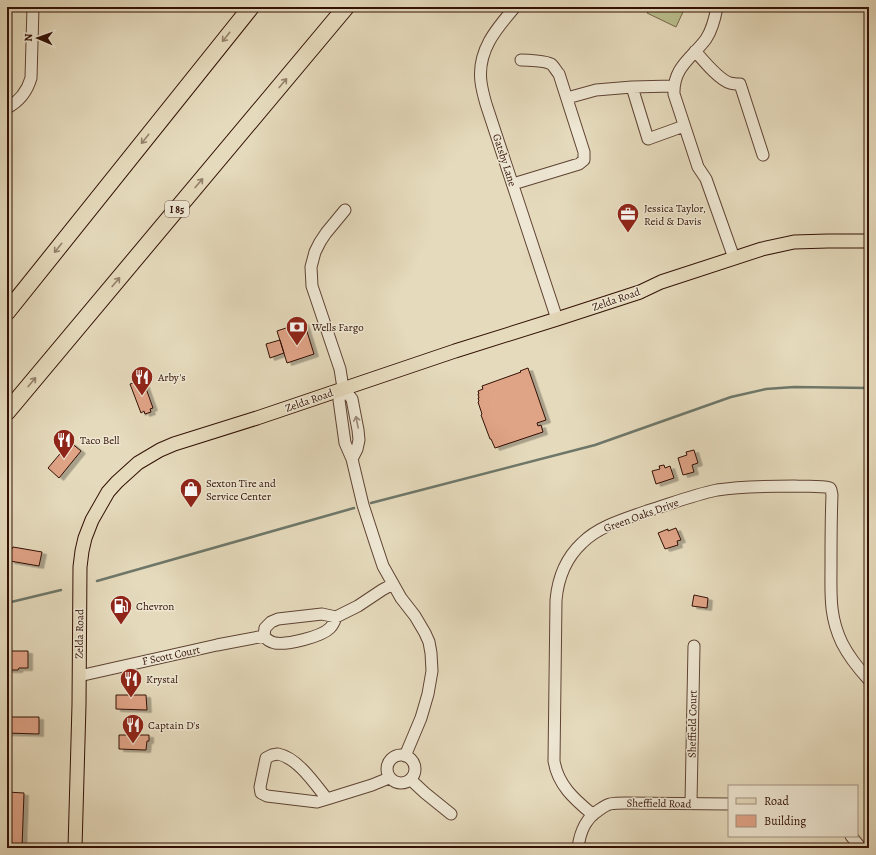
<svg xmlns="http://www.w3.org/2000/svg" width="876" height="855" font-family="Alegreya,serif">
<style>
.green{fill:#babe8d;stroke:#766849}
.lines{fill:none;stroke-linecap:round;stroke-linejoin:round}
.stream{stroke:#6e7769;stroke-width:2.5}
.building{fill:#dfa386;stroke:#321105;filter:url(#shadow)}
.minor-casing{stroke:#5f4333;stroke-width:13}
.major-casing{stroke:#321105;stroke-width:15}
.highway-casing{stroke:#321105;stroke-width:18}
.minor{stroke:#eee7d3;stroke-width:11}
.major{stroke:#e5dabc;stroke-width:13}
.highway{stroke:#e5dabc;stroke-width:16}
.oneway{stroke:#94806a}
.oneway2{stroke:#998776}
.labels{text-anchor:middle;stroke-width:3;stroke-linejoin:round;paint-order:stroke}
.shield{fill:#eee7d3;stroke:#6a5143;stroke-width:1}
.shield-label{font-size:10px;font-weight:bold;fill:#321105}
.street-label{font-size:11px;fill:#321105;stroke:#eee7d3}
.poi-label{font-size:11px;fill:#321105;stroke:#eee7d3;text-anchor:start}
</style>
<defs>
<filter id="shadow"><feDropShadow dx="4.5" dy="2.5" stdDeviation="0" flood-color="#0004"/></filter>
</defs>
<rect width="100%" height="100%" fill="#e5dabc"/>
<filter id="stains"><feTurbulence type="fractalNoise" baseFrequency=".005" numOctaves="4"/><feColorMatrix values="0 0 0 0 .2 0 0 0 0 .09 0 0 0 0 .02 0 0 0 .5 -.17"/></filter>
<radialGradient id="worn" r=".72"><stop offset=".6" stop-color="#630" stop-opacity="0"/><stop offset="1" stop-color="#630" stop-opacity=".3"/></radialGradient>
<path class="green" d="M649,7H671L683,12L676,27L647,13Z"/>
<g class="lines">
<path class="stream" d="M371,503L595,445L731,397L766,389L794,387L869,388
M97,581L354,508
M7,603L61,590"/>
</g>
<path class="building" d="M304,322L314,354L287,363L277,331Z
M280,340L284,353L270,358L266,344Z
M528,368L546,420L537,423L538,426L541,425L543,432L495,448L491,439H490L481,415L482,414L478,402L479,401L478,398H479L478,394H479L478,391L483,389L482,386L521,372L520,371Z
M143,380L153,408L150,409L151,412L145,414L144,411L141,413L130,384Z
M70,442L81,451L59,478L48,468Z
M694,450L698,463L692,465L694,472L683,475L678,458L687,455L686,452Z
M664,465L665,468L670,466L674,478L656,484L652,471L660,469L659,466Z
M676,528L681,540L677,541L678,545L665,549L658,533L668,529V531Z
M13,547L42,552L39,566L10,561V559L8,558L10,548L12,549Z
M694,595L708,598L707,608L692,606Z
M7,651H28V668H19L18,670H7Z
M116,695H146L147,710L116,709Z
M7,717H39V734L7,733Z
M119,735H149V741H147L146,750L119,749Z
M7,792L24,793L22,848H7Z"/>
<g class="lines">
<g class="minor-casing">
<path id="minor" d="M515,7C496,29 477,51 481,82C482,90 484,97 486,104L557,319
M717,7C715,18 712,30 706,39C692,58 673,67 674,94L698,167L706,179L734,258
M695,51C703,60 719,80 730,83C733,84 737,84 740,84L763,155
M632,87L648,139L684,126
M567,98L596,90L632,87L673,86
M7,108C20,101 27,92 31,78L33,7
M513,184L579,164L584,160V152L559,74C556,71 554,66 551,64C546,61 527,60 521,60
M345,210L326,233L320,242L315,252L311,267L312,286L340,369L343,388L339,400L345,443L352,459L363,505L376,545L383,566L401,598L415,616L425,633L429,642L431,653L432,671L428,694L421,718L405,756
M343,388L352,399L358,430L359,440L357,449L352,459
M264,636C267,640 270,642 275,643C287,645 321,637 330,628C333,625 335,620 336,617
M79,676L217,645L264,636L265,628L271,622L278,619L322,614L336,617L358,606L382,590L393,584
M278,754C298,758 315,784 327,799L317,802L267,796L261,793L260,787L266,758L272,755Z
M387 769a14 14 0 1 1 28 0a14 14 0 1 1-28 0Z
M411,780L425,793L451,814
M327,799L372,785L389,778
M691,803L694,646
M592,814C574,799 558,785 554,761L556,600C558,578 566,558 582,543C599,526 625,519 647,511C670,504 693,495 717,490C742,486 768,486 794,486C805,487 819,485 830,488L831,490L832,495C831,518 831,542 831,565C831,594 829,616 842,643C849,657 858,668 869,680
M851,836L861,848
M578,848C580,832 585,819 599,810C602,808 606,805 610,804C615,803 621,803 626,803L729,804"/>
</g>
<g class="major-casing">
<path id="major" d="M75,848L79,705L80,567L82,551L85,538L92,520L108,492L117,482L138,463L160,450L174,444L257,418L455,351L557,319L640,292L661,282L762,249L794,242L828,241H869"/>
</g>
<g class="highway-casing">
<path id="highway" d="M7,312L251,7
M7,412L346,7"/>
</g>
<use href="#minor" class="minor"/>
<use href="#major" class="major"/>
<use href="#highway" class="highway"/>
</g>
<defs><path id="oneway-shaft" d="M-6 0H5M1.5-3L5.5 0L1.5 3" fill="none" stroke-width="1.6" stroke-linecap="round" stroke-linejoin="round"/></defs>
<g class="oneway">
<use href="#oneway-shaft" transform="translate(226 37) rotate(129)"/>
<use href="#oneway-shaft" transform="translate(283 83) rotate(-50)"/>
<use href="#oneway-shaft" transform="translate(145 139) rotate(129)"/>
<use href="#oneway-shaft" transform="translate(199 183) rotate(-50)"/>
<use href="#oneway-shaft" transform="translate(58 248) rotate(129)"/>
<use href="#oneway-shaft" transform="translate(116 282) rotate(-50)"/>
<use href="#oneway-shaft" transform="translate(32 382) rotate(-50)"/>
</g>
<use class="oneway2" href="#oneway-shaft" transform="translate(357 422) rotate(-101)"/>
<defs>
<g id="office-pin" transform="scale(1.15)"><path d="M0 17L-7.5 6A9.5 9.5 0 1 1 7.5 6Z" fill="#8f2418" stroke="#eee7d3"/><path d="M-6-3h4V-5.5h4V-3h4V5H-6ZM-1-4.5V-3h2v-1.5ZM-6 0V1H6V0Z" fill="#fff"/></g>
<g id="bank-pin" transform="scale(1.15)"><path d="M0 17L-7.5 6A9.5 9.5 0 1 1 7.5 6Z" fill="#8f2418" stroke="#eee7d3"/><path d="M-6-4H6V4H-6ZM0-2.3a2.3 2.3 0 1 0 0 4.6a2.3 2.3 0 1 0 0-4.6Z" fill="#fff"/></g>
<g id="restaurant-pin" transform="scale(1.15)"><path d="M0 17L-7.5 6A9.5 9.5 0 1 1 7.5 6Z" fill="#8f2418" stroke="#eee7d3"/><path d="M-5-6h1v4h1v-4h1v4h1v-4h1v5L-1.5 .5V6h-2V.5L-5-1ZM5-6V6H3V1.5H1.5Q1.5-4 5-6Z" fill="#fff"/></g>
<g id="shop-pin" transform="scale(1.15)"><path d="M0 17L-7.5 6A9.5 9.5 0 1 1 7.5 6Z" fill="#8f2418" stroke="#eee7d3"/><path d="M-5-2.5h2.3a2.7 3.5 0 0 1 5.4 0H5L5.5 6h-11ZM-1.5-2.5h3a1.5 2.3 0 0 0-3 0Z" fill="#fff"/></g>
<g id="fuel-pin" transform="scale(1.15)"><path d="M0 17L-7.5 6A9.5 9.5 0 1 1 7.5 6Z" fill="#8f2418" stroke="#eee7d3"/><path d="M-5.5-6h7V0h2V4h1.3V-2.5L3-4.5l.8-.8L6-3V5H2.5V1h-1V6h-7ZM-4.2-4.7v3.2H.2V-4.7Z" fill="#fff"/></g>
</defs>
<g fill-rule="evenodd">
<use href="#office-pin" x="628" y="214"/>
<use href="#bank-pin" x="297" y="327"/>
<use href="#restaurant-pin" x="142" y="377"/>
<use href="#restaurant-pin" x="64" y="440"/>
<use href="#shop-pin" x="191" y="489"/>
<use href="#fuel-pin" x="121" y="606"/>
<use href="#restaurant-pin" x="131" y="679"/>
<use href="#restaurant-pin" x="133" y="725"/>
</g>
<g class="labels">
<rect class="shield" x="165" y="201" width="24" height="16" rx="3"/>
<g class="shield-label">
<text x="177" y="213">I 85</text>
</g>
<g class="street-label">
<text transform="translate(505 160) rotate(72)" y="4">Gatsby Lane</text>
<text transform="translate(616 299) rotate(-19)" y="4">Zelda Road</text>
<text transform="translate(309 400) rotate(-19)" y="4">Zelda Road</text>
<text transform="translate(641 515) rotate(-20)" y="4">Green Oaks Drive</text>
<text transform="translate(79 634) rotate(-89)" y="4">Zelda Road</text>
<text transform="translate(171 655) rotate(-12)" y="4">F Scott Court</text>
<text transform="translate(692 724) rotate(-89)" y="4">Sheffield Court</text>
<text transform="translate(659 803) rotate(1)" y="4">Sheffield Road</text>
</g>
<g class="poi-label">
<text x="644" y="212">Jessica Taylor,<tspan x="644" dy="13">Reid &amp; Davis</tspan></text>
<text x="312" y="331">Wells Fargo</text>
<text x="158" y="381">Arby's</text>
<text x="80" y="444">Taco Bell</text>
<text x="206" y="487">Sexton Tire and<tspan x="206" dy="13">Service Center</tspan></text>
<text x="136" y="610">Chevron</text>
<text x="146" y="683">Krystal</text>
<text x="148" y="729">Captain D's</text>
</g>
</g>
<rect width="876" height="855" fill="none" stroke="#e5dabc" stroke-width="24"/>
<rect x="8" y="8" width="860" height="839" fill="none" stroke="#321105" stroke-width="2"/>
<rect x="12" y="12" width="852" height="831" fill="none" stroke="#321105"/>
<rect x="728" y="785" width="130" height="52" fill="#eee7d3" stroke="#a39181"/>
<rect x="736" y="798" width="20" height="6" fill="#e5dabc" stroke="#a39181"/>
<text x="764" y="805" font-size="12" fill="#321105">Road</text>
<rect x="736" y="815" width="20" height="12" fill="#dfa386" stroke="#a39181"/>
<text x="764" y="825" font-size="12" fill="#321105">Building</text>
<g transform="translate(38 38) rotate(272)" stroke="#eee7d3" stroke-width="3" paint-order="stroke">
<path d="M0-3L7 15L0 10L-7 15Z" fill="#321105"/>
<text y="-6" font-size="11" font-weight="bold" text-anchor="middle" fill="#321105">N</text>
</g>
<rect width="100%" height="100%" filter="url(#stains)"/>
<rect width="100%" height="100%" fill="url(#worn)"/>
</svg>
